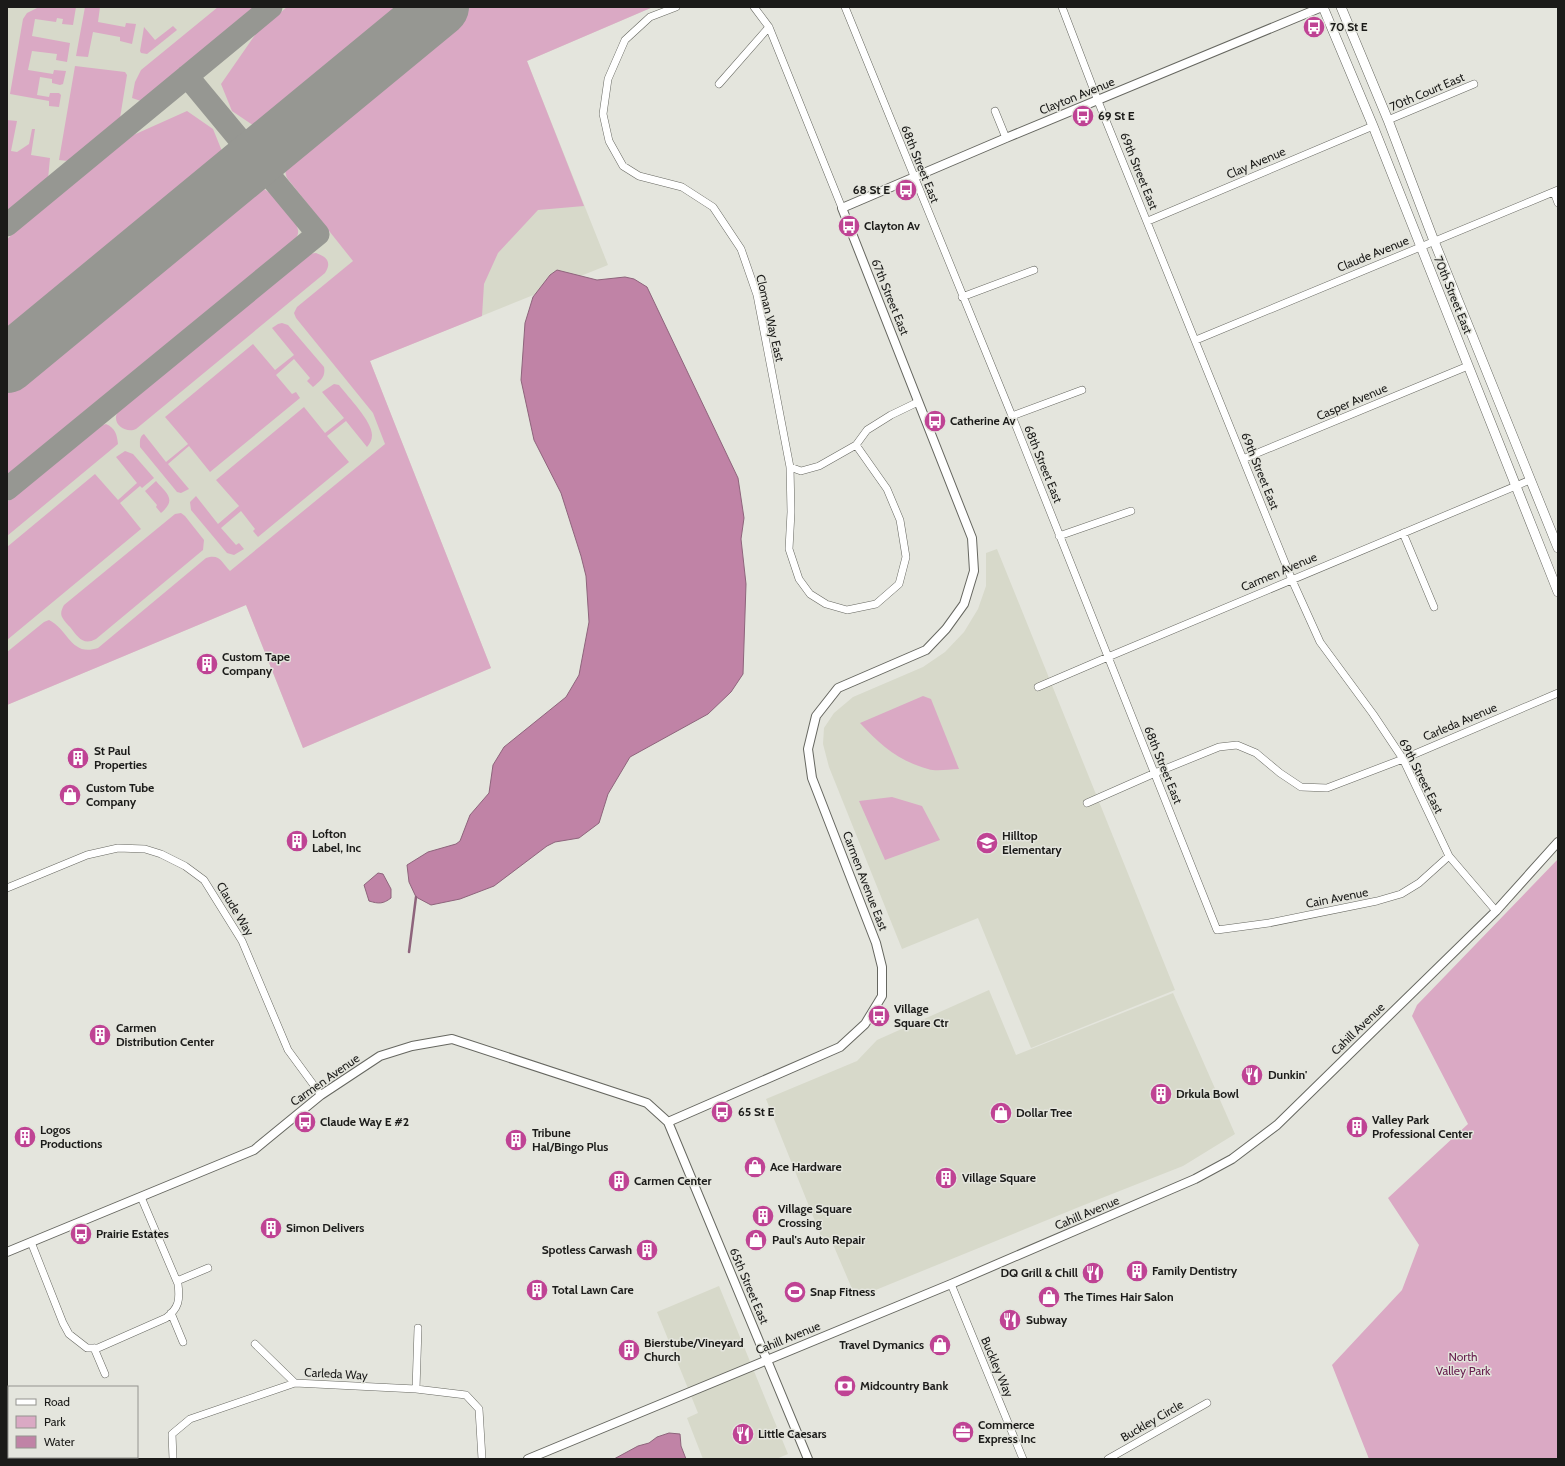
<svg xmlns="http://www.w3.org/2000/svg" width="1565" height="1466" font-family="Cabin,sans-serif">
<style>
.built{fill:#d7d9ca}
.green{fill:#daa9c4}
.water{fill:#c083a6;stroke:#8e647c}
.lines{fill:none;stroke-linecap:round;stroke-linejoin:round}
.stream{stroke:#8e647c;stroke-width:2.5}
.taxiway{stroke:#969792;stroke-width:23}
.runway{stroke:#969792;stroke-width:58}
.minor-casing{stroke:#666760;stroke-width:8}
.tertiary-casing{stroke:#666760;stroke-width:10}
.secondary-casing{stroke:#666760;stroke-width:10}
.minor{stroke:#fff;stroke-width:7}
.tertiary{stroke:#fff;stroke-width:8}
.secondary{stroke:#fff;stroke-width:9}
.labels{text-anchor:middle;stroke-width:3;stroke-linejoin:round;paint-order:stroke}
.poi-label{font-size:12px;font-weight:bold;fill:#1b1b19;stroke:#e4e5dd;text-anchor:start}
.street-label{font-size:12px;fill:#1b1b19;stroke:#e4e5dd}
.park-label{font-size:12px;fill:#661d4d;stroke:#e4e5dd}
</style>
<rect width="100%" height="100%" fill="#e4e5dd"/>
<path class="built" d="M7,7H653L527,61L608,265L370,361L491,668L303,748L246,605L7,705Z
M997,549L1175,990L1031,1048L978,918L902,949L829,767L823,744L824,728L834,713L853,697L923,667L945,652L964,632L978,609L986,586V553Z
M989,990L1016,1055L1173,993L1235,1134L1183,1166L1079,1207L856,1298L832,1242L823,1241L766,1099L857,1061L877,1040Z
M719,1286L788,1454L776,1459H703L687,1418L698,1413L657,1312Z"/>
<path class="green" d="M39,7H76L73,25L62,24L63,19L57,18L56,22L35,19L32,36L70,43L67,62L56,60L57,54L32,51L28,70L53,74L54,70L66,71L63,84L60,85L52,83V79L40,77L37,95L49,97L50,93H59L61,95L59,107L49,106V101L10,94L23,19L27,13Z
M85,7H100L98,22L125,27L126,23L136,24L132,44L120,41V37L93,32L88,57L76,56Z
M218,7H256L141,101L132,98L135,82L141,70Z
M287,7H407L262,127L257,128L232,111L221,84L257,32Z
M470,7H653L527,61L584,206L538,210L498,253L484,284L482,316L370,361L491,668L303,748L246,605L7,705V652L44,622L49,620C69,630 71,657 98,648L206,558C220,553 222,563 230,571L385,444L373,413L296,318L294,313L297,307L353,261L287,178C283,168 287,162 293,153Z
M173,26L177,30L147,54L141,53L140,51L144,27L155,40Z
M75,66L125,72L127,75L120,118L68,161L59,160Z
M187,111L213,129L224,156L223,159L7,338V239L129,137Z
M7,120L17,121L11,151L17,152L29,144L32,129H35L31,155L50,158L48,179L7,212Z
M262,188C273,193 296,217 298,230C299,235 295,240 293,244L7,480V390L244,194L253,189Z
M316,253C327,257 332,262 325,273L136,429C128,433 115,427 116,417C116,414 118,412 119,410L301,258L308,254Z
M282,323L288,325L324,367C326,377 320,381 313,387L307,381L310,378L294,359L276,375L292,394L296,392L300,398L210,472L189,446L168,464L189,489L181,493L177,492L140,447C140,442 139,437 144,434L166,462L188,444L165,417L253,344L275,370L294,355L272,328L278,324Z
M334,384L339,385C348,397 372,421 372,435C372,440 370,443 367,447L346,421L327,436L349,462L258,537L253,531L255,529L241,511L221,528L236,545L239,543L244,549L234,555L227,553L191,510L190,502L196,496L218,524L239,506L216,480L304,407L325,433L344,418L322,392Z
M106,424C115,428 117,434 118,444L7,536V502L100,426Z
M125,451L133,454L154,478L142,488L140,486L120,503L141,529L7,640V547L95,474L118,500L137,483L116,457Z
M156,481C167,494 177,499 161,513L156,507L157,505L145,491Z
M181,513L185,516L204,540L203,550L96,639C83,646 78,637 70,627C68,625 64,621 62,617C60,613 62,609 64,605L175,514Z
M923,696L931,699L959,769C949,769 937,772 928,769C899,761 880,745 860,723Z
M892,797L922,806L940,840L885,860L859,801Z
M1558,859V1459H1369L1332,1365L1402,1290L1419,1245L1388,1198L1468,1124L1412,1016L1417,1005Z"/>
<path class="water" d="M557,270L597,280L625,277L634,279L647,287L738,478L744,518L741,539L746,584L743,674L731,692L708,714L630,757L608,794L599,823L579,838L555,842L547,846L494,886L460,899L431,905L416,897L409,882L407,865L428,852L456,844L460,841L470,815L489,793L493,765L504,747L566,697L579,675L589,622L586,576L581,556L561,493L534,440L521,380L525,323L533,297L550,275Z
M378,873L383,874L391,889V898C383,904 379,904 369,901L364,885Z
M669,1433L680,1434L681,1446L686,1459H614L638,1446L649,1443L657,1437Z"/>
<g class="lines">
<path class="stream" d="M409,952L416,897"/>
<path class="taxiway" d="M7,225L271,7
M7,489L318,234L187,76"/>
<path class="runway" d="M7,364L440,7"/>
<g class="minor-casing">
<path id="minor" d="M676,7L650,17L625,40L608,79L603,114L609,141L623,166L639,176L682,187L713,207L741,249L757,295L790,467L791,512L789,549L799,579L810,594L826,604L847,610L876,604L899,584L906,557L900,520L887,489L856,445
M754,7L769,27L842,208
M845,7L1012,416L1217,930L1269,923L1377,901L1401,894L1419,883L1449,856
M1062,7L1098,101L1292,580L1320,642L1373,714L1403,759L1449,856L1496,911
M719,84L769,27
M995,111L1006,138
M1388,120L1474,84
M1554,192L1558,203
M1148,221L1373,126
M962,297L1034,270
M1196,340L1558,190
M1012,416L1082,390
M1243,459L1468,366
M790,467L801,471L819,466L856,445L867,430L891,415L918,402
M1403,533L1434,607
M1059,536L1131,511
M1038,687L1108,657L1530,480
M1087,803L1155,773L1219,747L1237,745L1256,753L1280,773L1301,787L1327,788L1403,759L1558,693
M7,888L87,855L118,848L145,849L161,854L185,866L204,880L242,941L288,1050L321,1095
M31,1242L63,1323L69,1334L87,1348H98L166,1318C179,1308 180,1300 178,1284L141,1197
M177,1281L208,1268
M951,1284L1023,1459
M171,1313L183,1342
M255,1344L295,1383
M94,1348L105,1374
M416,1389L418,1328
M173,1459L172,1434L190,1419L295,1383L416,1389L466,1395L479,1409L482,1459
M1108,1459L1207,1403"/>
</g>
<g class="tertiary-casing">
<path id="tertiary" d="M668,1122L840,1047L865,1024L882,996V967L876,943L812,778L808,749L816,716L838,688L926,650L946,629L964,604L974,571L972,538L842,208L1006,138L1322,7
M7,1252L254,1150L321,1095L380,1056L412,1046L452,1039L647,1103L668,1122L808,1459
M528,1459L951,1284L1195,1179L1232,1159L1277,1125L1496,911L1558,842"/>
</g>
<g class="secondary-casing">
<path id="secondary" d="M1323,7L1373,126L1558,592
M1341,7L1388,120L1434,241L1558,548"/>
</g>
<use href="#minor" class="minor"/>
<use href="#tertiary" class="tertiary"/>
<use href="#secondary" class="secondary"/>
</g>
<defs>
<g id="bus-disc" transform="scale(1.15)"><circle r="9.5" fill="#bf4394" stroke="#e4e5dd"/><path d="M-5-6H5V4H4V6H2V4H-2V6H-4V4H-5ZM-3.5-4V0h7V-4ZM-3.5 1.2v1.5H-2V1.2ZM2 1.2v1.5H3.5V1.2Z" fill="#fff"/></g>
<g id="building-disc" transform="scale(1.15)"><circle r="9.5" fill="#bf4394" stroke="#e4e5dd"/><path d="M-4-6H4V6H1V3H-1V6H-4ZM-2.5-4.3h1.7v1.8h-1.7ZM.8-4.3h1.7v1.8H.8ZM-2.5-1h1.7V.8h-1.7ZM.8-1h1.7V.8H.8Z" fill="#fff"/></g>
<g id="shop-disc" transform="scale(1.15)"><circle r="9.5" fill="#bf4394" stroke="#e4e5dd"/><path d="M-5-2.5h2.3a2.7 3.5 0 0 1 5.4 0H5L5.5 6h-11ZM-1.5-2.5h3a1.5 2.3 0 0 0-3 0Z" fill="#fff"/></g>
<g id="school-disc" transform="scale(1.15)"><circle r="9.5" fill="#bf4394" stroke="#e4e5dd"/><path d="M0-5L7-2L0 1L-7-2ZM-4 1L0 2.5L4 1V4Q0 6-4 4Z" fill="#fff"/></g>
<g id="restaurant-disc" transform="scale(1.15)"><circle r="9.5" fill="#bf4394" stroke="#e4e5dd"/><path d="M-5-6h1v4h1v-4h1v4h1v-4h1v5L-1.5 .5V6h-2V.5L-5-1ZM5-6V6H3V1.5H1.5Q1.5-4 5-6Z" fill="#fff"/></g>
<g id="stadium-disc" transform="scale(1.15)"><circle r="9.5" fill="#bf4394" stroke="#e4e5dd"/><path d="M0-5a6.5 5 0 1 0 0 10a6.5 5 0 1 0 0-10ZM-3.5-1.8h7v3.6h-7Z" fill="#fff"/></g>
<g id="bank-disc" transform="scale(1.15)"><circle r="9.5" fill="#bf4394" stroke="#e4e5dd"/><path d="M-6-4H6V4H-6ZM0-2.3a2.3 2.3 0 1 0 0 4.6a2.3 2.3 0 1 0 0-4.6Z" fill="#fff"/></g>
<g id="office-disc" transform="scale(1.15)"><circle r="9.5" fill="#bf4394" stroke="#e4e5dd"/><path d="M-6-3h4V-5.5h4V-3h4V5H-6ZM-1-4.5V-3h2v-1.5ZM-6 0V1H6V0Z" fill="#fff"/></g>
</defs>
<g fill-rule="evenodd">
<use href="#bus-disc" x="1314" y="27"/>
<use href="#bus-disc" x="1083" y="116"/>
<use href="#bus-disc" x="906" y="190"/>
<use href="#bus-disc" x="849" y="226"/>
<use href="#bus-disc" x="935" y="421"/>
<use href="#building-disc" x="207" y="664"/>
<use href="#building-disc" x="78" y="758"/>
<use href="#shop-disc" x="70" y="795"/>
<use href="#building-disc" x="297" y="841"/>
<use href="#school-disc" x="987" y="843"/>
<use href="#bus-disc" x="879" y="1016"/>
<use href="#building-disc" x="100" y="1035"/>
<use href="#restaurant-disc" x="1252" y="1075"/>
<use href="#building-disc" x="1161" y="1094"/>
<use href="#bus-disc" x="722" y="1112"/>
<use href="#shop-disc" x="1001" y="1113"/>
<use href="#bus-disc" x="305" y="1122"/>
<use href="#building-disc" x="1357" y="1127"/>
<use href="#building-disc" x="25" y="1137"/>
<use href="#building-disc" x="516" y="1140"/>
<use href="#shop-disc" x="755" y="1167"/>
<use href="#building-disc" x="946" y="1178"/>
<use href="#building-disc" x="619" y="1181"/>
<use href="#building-disc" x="763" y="1216"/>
<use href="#building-disc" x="271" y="1228"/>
<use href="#bus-disc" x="81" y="1234"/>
<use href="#shop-disc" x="756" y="1240"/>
<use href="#building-disc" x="647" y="1250"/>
<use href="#building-disc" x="1137" y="1271"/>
<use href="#restaurant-disc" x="1093" y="1273"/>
<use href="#building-disc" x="537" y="1290"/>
<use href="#stadium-disc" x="795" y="1292"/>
<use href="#shop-disc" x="1049" y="1297"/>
<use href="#restaurant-disc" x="1010" y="1320"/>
<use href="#shop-disc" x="940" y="1345"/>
<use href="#building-disc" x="629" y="1350"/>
<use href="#bank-disc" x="845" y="1386"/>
<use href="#office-disc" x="963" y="1432"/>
<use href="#restaurant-disc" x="743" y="1434"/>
</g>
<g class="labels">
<g class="poi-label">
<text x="1330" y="31">70 St E</text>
<text x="1098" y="120">69 St E</text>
<text x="890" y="194" text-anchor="end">68 St E</text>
<text x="864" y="230">Clayton Av</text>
<text x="950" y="425">Catherine Av</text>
<text x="222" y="661">Custom Tape<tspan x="222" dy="14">Company</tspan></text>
<text x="94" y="755">St Paul<tspan x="94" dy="14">Properties</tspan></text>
<text x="86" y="792">Custom Tube<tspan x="86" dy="14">Company</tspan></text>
<text x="312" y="838">Lofton<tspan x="312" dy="14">Label, Inc</tspan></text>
<text x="1002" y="840">Hilltop<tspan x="1002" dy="14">Elementary</tspan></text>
<text x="894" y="1013">Village<tspan x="894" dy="14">Square Ctr</tspan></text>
<text x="116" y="1032">Carmen<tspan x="116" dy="14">Distribution Center</tspan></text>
<text x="1268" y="1079">Dunkin'</text>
<text x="1176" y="1098">Drkula Bowl</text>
<text x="738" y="1116">65 St E</text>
<text x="1016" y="1117">Dollar Tree</text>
<text x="1372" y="1124">Valley Park<tspan x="1372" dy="14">Professional Center</tspan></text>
<text x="320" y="1126">Claude Way E #2</text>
<text x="40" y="1134">Logos<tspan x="40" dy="14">Productions</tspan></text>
<text x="532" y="1137">Tribune<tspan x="532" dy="14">Hal/Bingo Plus</tspan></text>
<text x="770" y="1171">Ace Hardware</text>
<text x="962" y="1182">Village Square</text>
<text x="634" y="1185">Carmen Center</text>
<text x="778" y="1213">Village Square<tspan x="778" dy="14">Crossing</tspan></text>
<text x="286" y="1232">Simon Delivers</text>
<text x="96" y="1238">Prairie Estates</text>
<text x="772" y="1244">Paul's Auto Repair</text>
<text x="632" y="1254" text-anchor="end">Spotless Carwash</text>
<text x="1152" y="1275">Family Dentistry</text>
<text x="1078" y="1277" text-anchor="end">DQ Grill &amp; Chill</text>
<text x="552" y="1294">Total Lawn Care</text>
<text x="810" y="1296">Snap Fitness</text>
<text x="1064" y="1301">The Times Hair Salon</text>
<text x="1026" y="1324">Subway</text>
<text x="644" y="1347">Bierstube/Vineyard<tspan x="644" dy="14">Church</tspan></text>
<text x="924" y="1349" text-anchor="end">Travel Dymanics</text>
<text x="860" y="1390">Midcountry Bank</text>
<text x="978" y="1429">Commerce<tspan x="978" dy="14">Express Inc</tspan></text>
<text x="758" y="1438">Little Caesars</text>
</g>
<g class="street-label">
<text transform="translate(1427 92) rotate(-23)" y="4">70th Court East</text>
<text transform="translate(1077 96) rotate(-22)" y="4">Clayton Avenue</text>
<text transform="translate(1256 163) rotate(-23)" y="4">Clay Avenue</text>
<text transform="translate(920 164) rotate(68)" y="4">68th Street East</text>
<text transform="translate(1139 171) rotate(68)" y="4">69th Street East</text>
<text transform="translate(1373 254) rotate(-22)" y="4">Claude Avenue</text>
<text transform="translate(1453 295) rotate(68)" y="4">70th Street East</text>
<text transform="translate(890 297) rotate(68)" y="4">67th Street East</text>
<text transform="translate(770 318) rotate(77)" y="4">Cloman Way East</text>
<text transform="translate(1352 402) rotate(-23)" y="4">Casper Avenue</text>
<text transform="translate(1043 464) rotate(68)" y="4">68th Street East</text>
<text transform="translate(1260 471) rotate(68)" y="4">69th Street East</text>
<text transform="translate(1279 572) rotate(-23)" y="4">Carmen Avenue</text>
<text transform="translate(1460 722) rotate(-23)" y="4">Carleda Avenue</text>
<text transform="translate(1163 765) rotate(68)" y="4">68th Street East</text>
<text transform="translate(1421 776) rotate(63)" y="4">69th Street East</text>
<text transform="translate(865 881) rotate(69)" y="4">Carmen Avenue East</text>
<text transform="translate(1337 898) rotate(-11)" y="4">Cain Avenue</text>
<text transform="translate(235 909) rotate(59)" y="4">Claude Way</text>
<text transform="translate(1358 1029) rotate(-44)" y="4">Cahill Avenue</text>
<text transform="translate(325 1080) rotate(-35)" y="4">Carmen Avenue</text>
<text transform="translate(1087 1213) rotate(-23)" y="4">Cahill Avenue</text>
<text transform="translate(749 1286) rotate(67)" y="4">65th Street East</text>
<text transform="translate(788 1338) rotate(-22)" y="4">Cahill Avenue</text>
<text transform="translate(997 1367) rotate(67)" y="4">Buckley Way</text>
<text transform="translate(336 1374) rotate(3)" y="4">Carleda Way</text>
<text transform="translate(1152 1421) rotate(-30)" y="4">Buckley Circle</text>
</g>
<g class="park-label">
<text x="1463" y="1361">North<tspan x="1463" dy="14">Valley Park</tspan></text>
</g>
</g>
<rect width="1565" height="1466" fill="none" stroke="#1b1b19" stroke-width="16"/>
<rect x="8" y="1386" width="130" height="72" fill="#e4e5dd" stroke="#94948f"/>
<rect x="16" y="1399" width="20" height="6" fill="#ffffff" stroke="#94948f"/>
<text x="44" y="1406" font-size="12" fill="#1b1b19">Road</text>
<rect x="16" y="1416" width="20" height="12" fill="#daa9c4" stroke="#94948f"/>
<text x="44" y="1426" font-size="12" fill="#1b1b19">Park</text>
<rect x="16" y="1436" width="20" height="12" fill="#c083a6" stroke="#94948f"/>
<text x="44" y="1446" font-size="12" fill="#1b1b19">Water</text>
</svg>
